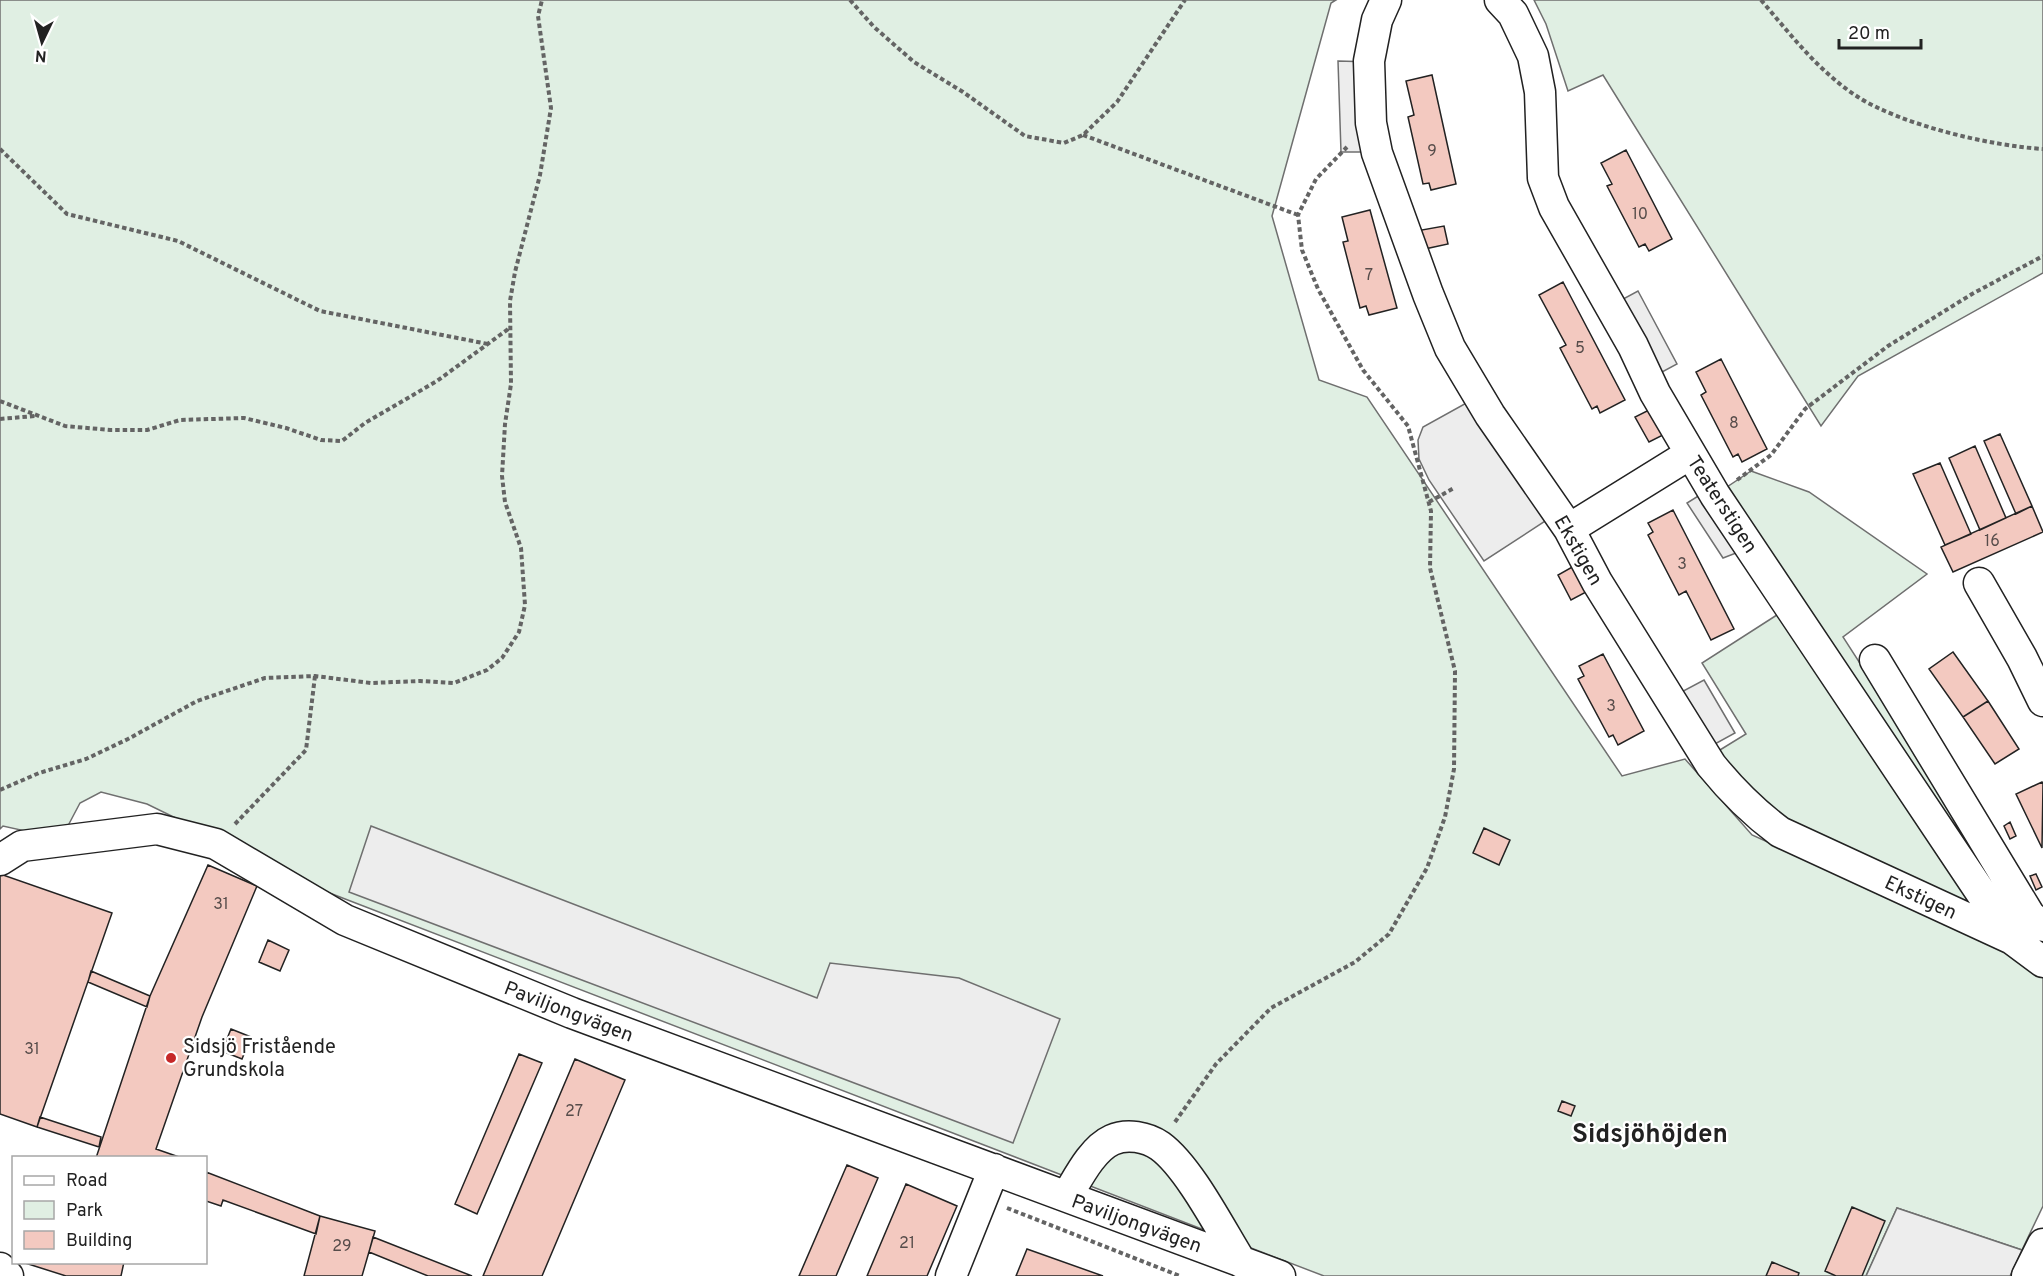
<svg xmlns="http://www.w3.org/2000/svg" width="2043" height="1276" font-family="Overpass,sans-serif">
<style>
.green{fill:#e0efe3;stroke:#6f6f6f;stroke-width:1.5}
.parking{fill:#ededed;stroke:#6f6f6f;stroke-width:1.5}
.building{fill:#f3c9c0;stroke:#222;stroke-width:1.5}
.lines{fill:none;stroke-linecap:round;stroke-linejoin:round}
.minor-casing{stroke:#222;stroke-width:33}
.path{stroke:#646464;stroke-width:4;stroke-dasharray:4.5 3;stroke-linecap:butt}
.minor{stroke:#fff;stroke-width:30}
.poi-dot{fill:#c62828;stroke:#fff;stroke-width:2}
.labels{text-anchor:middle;stroke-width:4.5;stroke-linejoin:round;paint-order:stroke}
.number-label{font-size:16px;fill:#564c4a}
.street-label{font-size:20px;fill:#222;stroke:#fff}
.poi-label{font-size:20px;fill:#222;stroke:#fff;text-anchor:start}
.district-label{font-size:26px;font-weight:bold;fill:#222;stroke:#fff}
</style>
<rect width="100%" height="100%" fill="#fff"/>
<path class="green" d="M0,0H1336L1331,3L1272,216L1319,380L1367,397L1622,776L1685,759L1752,835L2004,948L2043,975V1206L2022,1250L1897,1208L1866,1276H1324L327,892L147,804L101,792L80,803L61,839L3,826L0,829Z
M1534,0H2043V273L1858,376L1821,426L1603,75L1568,91L1546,24Z
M1751,471L1809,492L1927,574L1843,637L2026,921L2012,939L1715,495Z
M1780,613L1989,917L1813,836L1768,808L1715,753L1746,734L1702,663Z"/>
<path class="parking" d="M1338,61L1372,62L1379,152H1341Z
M1638,291L1677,364L1651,378L1612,305Z
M1479,396L1559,512L1484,561L1429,480L1419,459L1418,440L1423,427Z
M1703,493L1744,550L1723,558L1687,503Z
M1704,680L1735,733L1704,750L1672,697Z
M371,826L817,998L830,963L959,978L1060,1019L1013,1143L349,892Z
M1897,1208L2022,1250L2010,1276H1866Z"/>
<path class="building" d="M1432,75L1456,184L1431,190L1429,183L1423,184L1408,117L1414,115L1406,81Z
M1626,150L1672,239L1649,251L1645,244L1639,247L1607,186L1612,184L1601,163Z
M1370,210L1397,308L1369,315L1366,306L1360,308L1343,242L1348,241L1342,217Z
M1444,226L1448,244L1420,250L1416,231Z
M1563,282L1625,400L1600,413L1597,406L1592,409L1560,348L1566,345L1539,295Z
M1721,359L1767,449L1742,462L1738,454L1733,457L1701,395L1706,392L1696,372Z
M1651,409L1665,434L1649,442L1635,417Z
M2000,434L2032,506L2016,514L1984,441Z
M1975,446L2006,518L1980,530L1949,458Z
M1940,463L1971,534L1945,545L1913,474Z
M2032,506L2043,532L1953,572L1941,547Z
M1673,510L1734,629L1711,640L1686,591L1679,595L1648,535L1653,532L1648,523Z
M1574,566L1588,591L1571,600L1558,575Z
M1953,652L1988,701L1963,717L1929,669Z
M1603,654L1644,731L1618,745L1613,735L1609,737L1578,679L1584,676L1579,666Z
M1988,701L2019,749L1995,764L1963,717Z
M2042,782L2043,784L2042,848L2016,794Z
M2010,822L2016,836L2010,839L2004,826Z
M1484,828L1510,840L1499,865L1473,853Z
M208,865L257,886L202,1017L156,1149L182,1158H96L150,996Z
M0,874L112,913L37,1127L0,1114Z
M2036,874L2042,887L2036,890L2030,876Z
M268,940L289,950L280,971L259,962Z
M91,971L150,996L147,1007L88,982Z
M231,1029L251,1037L242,1059L222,1051Z
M519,1054L542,1063L477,1214L455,1204Z
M575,1059L625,1080L542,1276H483Z
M1562,1101L1575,1106L1571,1116L1558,1111Z
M40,1117L101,1137L99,1147L37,1127Z
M847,1165L878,1178L836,1276H799Z
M206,1172L320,1216L316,1234L223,1200L221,1206L206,1201Z
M906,1184L957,1206L927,1276H867Z
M1852,1207L1885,1221L1862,1276H1836L1825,1271Z
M320,1216L375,1231L362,1276H304Z
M373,1237L472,1276H428L369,1252Z
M1027,1249L1103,1276H1016Z
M22,1262H124L121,1276H66Z
M1772,1262L1799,1273L1798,1276H1766Z"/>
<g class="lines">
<g class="minor-casing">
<path id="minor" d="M1386,0L1377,20L1369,61L1371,123L1377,153L1428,294L1450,348L1490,415L1569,529L1597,582L1711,765C1732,791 1753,812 1780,832L2012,939
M1500,0L1513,14L1533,56L1540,92L1543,178L1554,207L1633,346L1655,393L1715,495L2012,939L2043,962
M1569,529L1690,454
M1979,583L2022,658L2043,701
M1875,660L2030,916L2043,926
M0,860L22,846L157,829L216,844L345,920L572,1013L1280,1276
M1067,1196C1078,1178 1092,1149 1112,1140C1127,1133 1147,1137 1160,1146C1189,1167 1221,1230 1241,1262
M0,1268L8,1276
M951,1276L994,1169
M2027,1276L2043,1244"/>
</g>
<path class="path" d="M850,0L874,27L914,62L963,92L1025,136L1064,143L1083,135L1117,102L1185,0
M1761,0C1791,35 1819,72 1858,97C1902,125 1991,146 2043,149
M1083,135L1298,215
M0,149L67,214L178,241L320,311L488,344
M0,401L65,426L110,430H147L180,420L244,418L286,428L321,440L342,441L365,423L437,381L511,327
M0,419L35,416
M1737,480L1771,455L1805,409L1888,346L1972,294L2043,256
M1429,502L1454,488
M0,790L39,773L86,759L128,739L197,701L265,678L315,676L371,683L420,681L454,683L487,670L502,658L519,632L525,605L521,548L505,502L502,476L505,424L511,384L510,301L515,272L540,175L551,108L538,16L542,0
M235,824L306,750L315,676
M1175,1122L1216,1064L1271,1008L1355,962L1389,934L1427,868L1445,817L1454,769L1455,671L1430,568L1431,511L1408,426L1363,370L1318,289L1302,250L1298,215L1316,179L1347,147
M1007,1208L1180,1276"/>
<use href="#minor" class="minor"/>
</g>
<circle class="poi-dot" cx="171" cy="1058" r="6"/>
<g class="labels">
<g class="number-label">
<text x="1432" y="156">9</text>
<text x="1640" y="219">10</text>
<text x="1369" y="280">7</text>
<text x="1580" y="353">5</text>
<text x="1734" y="428">8</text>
<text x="1992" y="546">16</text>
<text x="1682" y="569">3</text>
<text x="1611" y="711">3</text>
<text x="221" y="909">31</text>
<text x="32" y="1054">31</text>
<text x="574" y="1116">27</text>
<text x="907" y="1248">21</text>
<text x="342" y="1251">29</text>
</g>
<g class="street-label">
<text transform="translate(1723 504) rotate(57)" y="7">Teaterstigen</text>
<text transform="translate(1579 550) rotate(60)" y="7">Ekstigen</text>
<text transform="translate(1921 897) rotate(25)" y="7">Ekstigen</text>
<text transform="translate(569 1011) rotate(21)" y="7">Paviljongvägen</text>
<text transform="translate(1137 1223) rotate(20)" y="7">Paviljongvägen</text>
</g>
<g class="poi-label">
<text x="183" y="1053">Sidsjö Fristående<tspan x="183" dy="23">Grundskola</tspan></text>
</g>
<g class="district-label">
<text x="1650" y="1142">Sidsjöhöjden</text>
</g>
</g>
<rect x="12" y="1156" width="195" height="108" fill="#ffffff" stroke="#a7a7a7" stroke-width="1.5"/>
<rect x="24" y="1176" width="30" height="9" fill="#ffffff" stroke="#a7a7a7" stroke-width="1.5"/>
<text x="66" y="1186" font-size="18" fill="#222222">Road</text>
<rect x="24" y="1201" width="30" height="18" fill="#e0efe3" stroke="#a7a7a7" stroke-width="1.5"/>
<text x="66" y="1216" font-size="18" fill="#222222">Park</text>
<rect x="24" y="1231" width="30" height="18" fill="#f3c9c0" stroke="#a7a7a7" stroke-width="1.5"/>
<text x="66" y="1246" font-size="18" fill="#222222">Building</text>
<g transform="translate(42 42) rotate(185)" stroke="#ffffff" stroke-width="4.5" paint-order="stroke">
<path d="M0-4.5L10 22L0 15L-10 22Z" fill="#222222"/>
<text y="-9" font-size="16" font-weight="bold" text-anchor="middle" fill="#222222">N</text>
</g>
<path d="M1839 39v9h82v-9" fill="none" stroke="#222222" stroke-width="3"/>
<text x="1848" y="39" font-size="18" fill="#222222" stroke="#ffffff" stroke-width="4.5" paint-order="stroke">20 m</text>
</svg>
